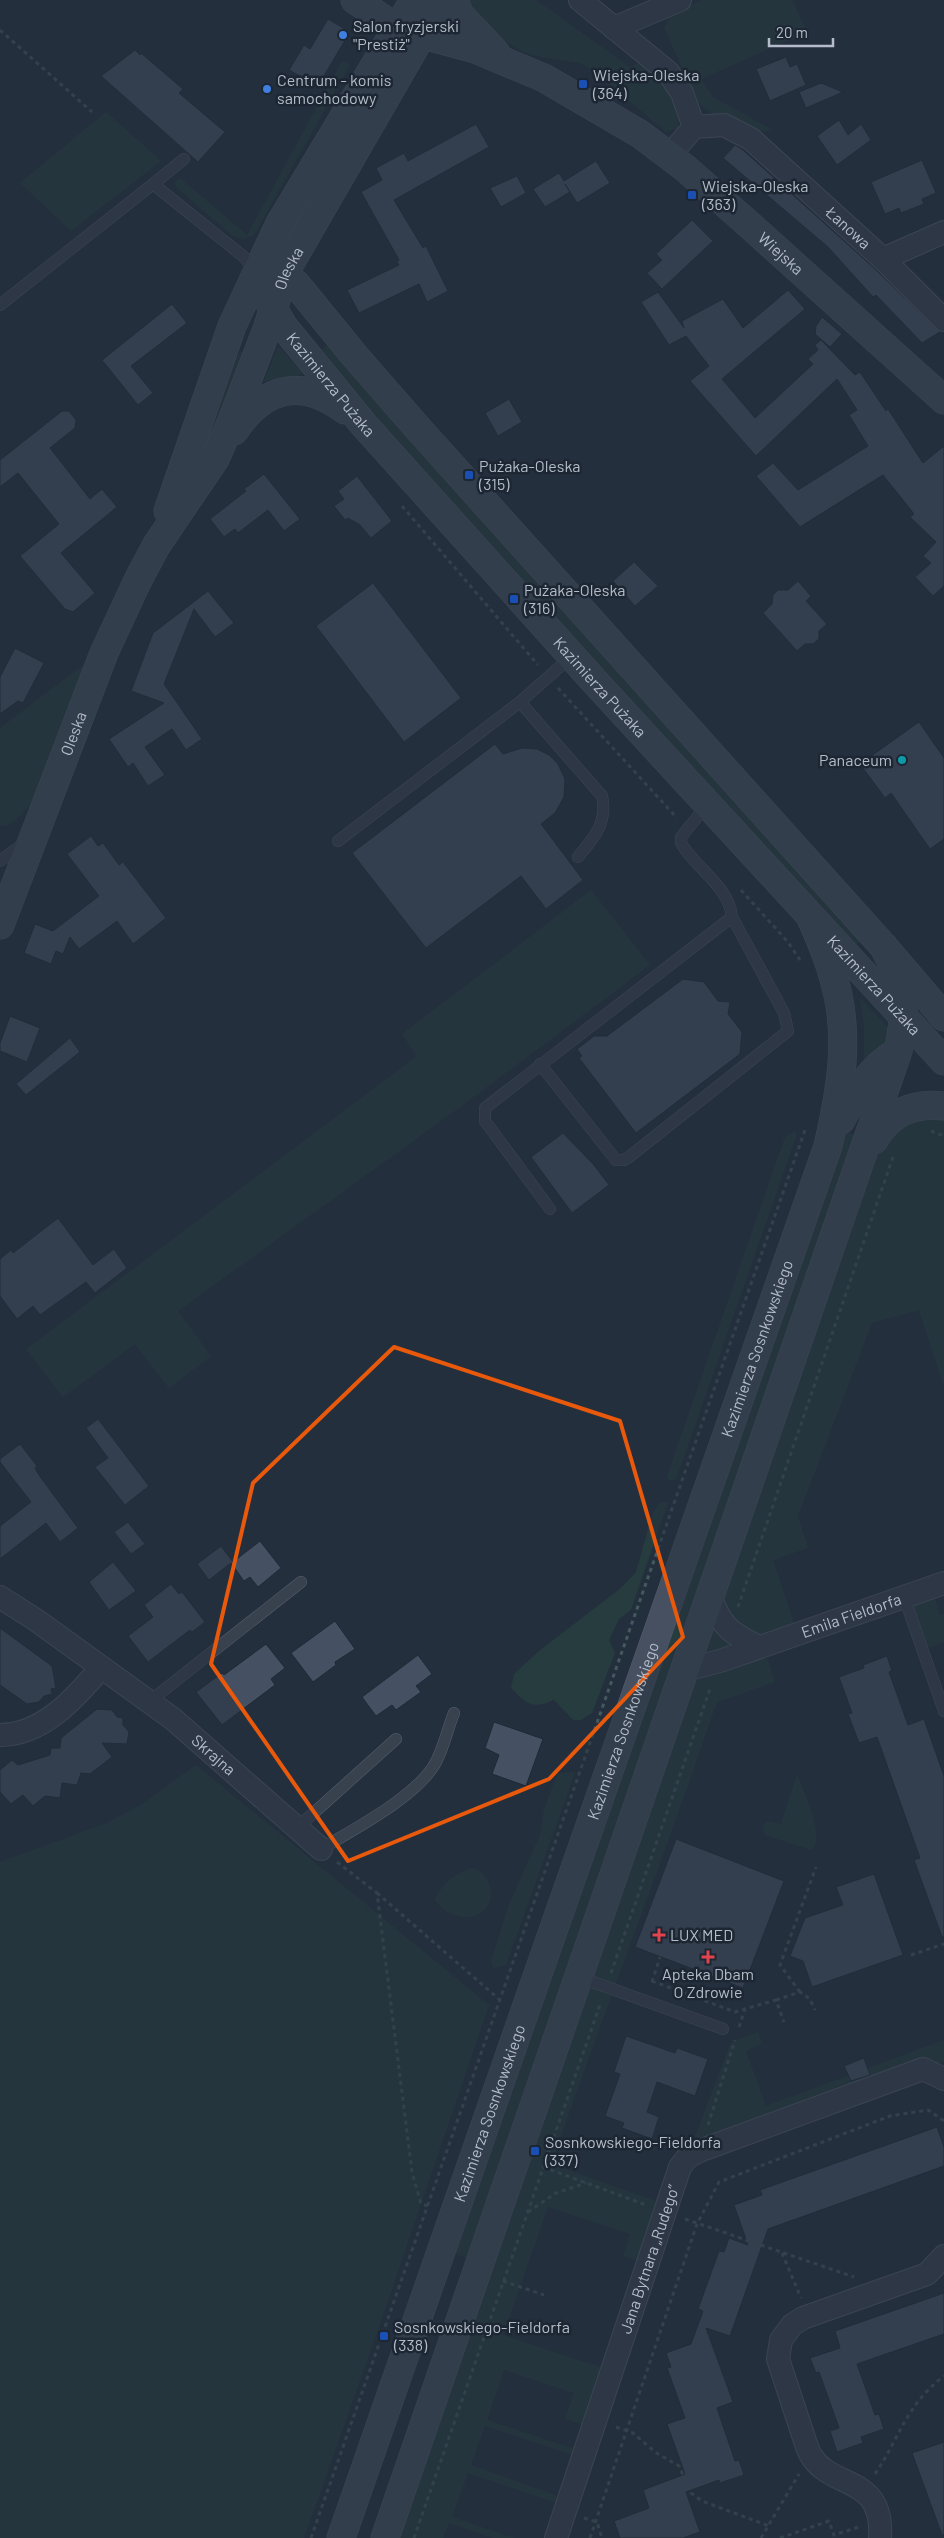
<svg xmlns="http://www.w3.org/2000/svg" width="944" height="2538" font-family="Barlow,sans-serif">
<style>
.green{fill:#263c3f}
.building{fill:#455162;stroke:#1f2835}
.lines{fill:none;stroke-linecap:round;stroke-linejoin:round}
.lane-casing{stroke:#565f6c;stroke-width:12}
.street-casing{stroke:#565f6c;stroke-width:24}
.secondary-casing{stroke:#565f6c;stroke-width:29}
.path{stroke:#44595c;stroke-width:3;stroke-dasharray:4 4;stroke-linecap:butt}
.lane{stroke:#38414e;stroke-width:11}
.street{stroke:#38414e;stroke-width:22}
.secondary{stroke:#465061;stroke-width:28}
.marked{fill:none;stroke:#e8590c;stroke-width:4;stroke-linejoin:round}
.shop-dot{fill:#3f7fe0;stroke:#1d2633;stroke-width:2}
.transit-dot{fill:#1a4fb4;stroke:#1d2633;stroke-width:2}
.culture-dot{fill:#0f9aa8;stroke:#1d2633;stroke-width:2}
.health-dot{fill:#e0444e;stroke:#1d2633;stroke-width:2}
.labels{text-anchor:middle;stroke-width:5;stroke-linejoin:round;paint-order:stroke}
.poi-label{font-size:16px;fill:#b4bcc9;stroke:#1d2633;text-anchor:start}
.street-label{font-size:16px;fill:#b4bcc9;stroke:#1d2633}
</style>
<rect width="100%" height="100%" fill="#242f3e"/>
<path class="green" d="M470,0H536L630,67L644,60C662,81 680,99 678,128L666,132L606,81L605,77C596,73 587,65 577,63C564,60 549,59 536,56C511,50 479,24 470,0Z
M703,0H792L807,32L701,79L713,97L773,130C749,136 714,118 697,102L664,27L673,13Z
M342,61L350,65L254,235L243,239L233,236L176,187L175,182L180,178L247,235Z
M106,112L161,161L71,231L20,183Z
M328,344L862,940L851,949L317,354Z
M278,346L302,372L300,375L264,381Z
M240,352L244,354L194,475L233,363Z
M107,647L56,777L16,820L9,825L0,826V728Z
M591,890L650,965L459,1108L178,1311L211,1356L169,1388L135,1344L63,1397L26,1349L417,1056L402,1034Z
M860,998L890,1029L893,1038L865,1061L864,1060V1026Z
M944,1106V1387L919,1310L872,1323L798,1516L808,1548L773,1560L798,1634L763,1646L775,1682L717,1702C664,1857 605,2010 551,2164L667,2205L647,2264L623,2256L630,2234L548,2207L503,2335L612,2371L593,2428L565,2419L574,2393L504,2370L487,2420L584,2452L582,2458L485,2426L471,2465L569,2500L566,2506L468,2473L452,2517L514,2538H493L449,2523L443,2538H385L879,1131Z
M795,1131L796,1137L677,1477L674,1480H669L667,1476L785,1137Z
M846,1132L859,1136L469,2259L453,2253Z
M662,1502L668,1503L631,1610L619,1619L609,1640L615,1653L592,1713L581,1720H573L554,1700C532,1710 527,1704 511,1688L514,1674L539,1651L622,1587L636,1572L652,1515L658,1504Z
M931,1588L940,1615L944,1614V1642L923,1650L904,1597Z
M196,1765L489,2005L378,2330L304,2538H0V1862L107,1823L142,1804Z
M569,1772L575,1773L506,1965L494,1968L491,1962L508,1907L540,1835L544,1810L557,1774Z
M797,1774C802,1789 827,1840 811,1850L765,1835L762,1826L768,1821L781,1824Z
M472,1868C489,1871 497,1897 485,1909C471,1924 443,1916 435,1899C442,1884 456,1873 472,1868Z
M758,2032L762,2044L746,2051L766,2106L944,2040V2062L687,2158L731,2042Z"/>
<path class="building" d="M328,19L350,32L318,86L289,70L304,45L310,49Z
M135,50L140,55L141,53L183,89L179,93L225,132L198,162L101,76Z
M786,57L790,67L797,64L806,85L770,101L756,69Z
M821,83L843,92L806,108L799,92Z
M839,120L848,135L861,124L871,140L837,165L817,136Z
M476,124L489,147L394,200L423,248L426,246L448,291L427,302L419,284L359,313L347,290L399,265L397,262L399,260L361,192L382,180L376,168L404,153L408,161Z
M735,145L743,150L874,268L940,332L922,343L876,295L873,297L828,247L723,158Z
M922,160L936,193L922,199L924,204L901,213L899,208L885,214L871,182Z
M596,161L610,183L577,203L565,184L570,192L545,207L533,189L559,173L564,181Z
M517,176L526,193L501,207L490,188Z
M692,220L713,241L662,289L647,273L662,260L656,254Z
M788,290L805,309L722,379L755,418L813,364L808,359L818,350L815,345L821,340L855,375L860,372L886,411L888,409L923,463L944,446V586L933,596L915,577L931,563L923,556L936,542L910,517L914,514L883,475L800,527L756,476L773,463L798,490L868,446L849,415L857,410L837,379L756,456L690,381L709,366L686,336L669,345L641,302L658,292L684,328L682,321L723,299L743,328Z
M172,304L187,323L131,366L153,393L138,405L102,360Z
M822,317L842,334L830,347L815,334L816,326Z
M509,399L522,422L498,436L485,413Z
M62,411H69L76,420L75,428L50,448L90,499L102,489L117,507L61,553L95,593L73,612L65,609L20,556L59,524L18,473L0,487V460Z
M264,474L300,519L284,531L268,510L238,533L235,529L224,537L210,519L246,491L244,489Z
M357,476L392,521L371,538L360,525L348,518L345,520L334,506L344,499L338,491Z
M634,562L658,586L635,606L613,581Z
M798,581L811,596L806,601L827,624L819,631V639L813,644H805L797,651L763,613L772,604L773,595L778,590H788Z
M373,583L461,698L404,742L316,626Z
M208,591L234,623L215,637L194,609L164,684L202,739L186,750L172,729L145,747L165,775L148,786L133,763L128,767L109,739L164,703L131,691L153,633Z
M15,648L44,663L23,703L18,701L0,714V677Z
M919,722L944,758V839L930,849L891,793L885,798L860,764Z
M495,744L503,754L522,748L537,749L549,755L558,764L565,779L564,797L555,813L541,824L583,880L546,909L521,876L426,948L352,853Z
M91,836L98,846L103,843L119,865L123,862L166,918L133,944L117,921L79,949L70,937L63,954L56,951L51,964L24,953L35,924L53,931L99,896L67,854Z
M683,979L704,982L718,1001L730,1002L728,1014L742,1032L740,1054L636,1133L579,1058L582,1056L577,1049L594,1036H607Z
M10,1016L40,1028L27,1062L0,1051V1043Z
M70,1038L80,1052L26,1095L16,1084Z
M563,1133L594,1165L609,1185L572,1213L531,1157Z
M58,1218L93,1265L114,1249L127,1268L95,1293L86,1282L40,1315L33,1306L17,1319L0,1296V1259L11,1250L13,1253Z
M98,1419L149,1486L125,1505L95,1467L108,1458L86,1428Z
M20,1444L37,1466L35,1468L39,1475L78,1528L60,1542L46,1523L0,1559V1526L31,1502L0,1462V1459Z
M128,1522L145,1544L131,1554L114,1532Z
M260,1541L281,1568L258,1587L250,1577L244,1581L231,1563L209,1580L197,1564L221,1546L233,1562Z
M113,1562L136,1591L109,1610L89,1582Z
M171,1584L179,1594L182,1592L205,1622L192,1632L190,1630L148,1662L128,1636L153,1617L144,1605Z
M335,1621L355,1649L335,1662L336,1665L313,1682L291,1653Z
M0,1628L52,1666L56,1688L51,1689L52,1694L44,1696L39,1702L27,1704L0,1685Z
M266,1644L285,1668L271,1679L275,1685L222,1725L196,1692L222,1673L224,1675Z
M418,1655L432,1674L416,1686L421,1692L396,1710L392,1705L376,1716L362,1697Z
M887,1656L892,1671L889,1672L908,1725L924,1719L944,1776V1936L942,1937L914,1860L920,1858L877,1737L859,1743L848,1714L852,1713L839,1677L864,1668L863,1665Z
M97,1709L112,1710L117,1717L123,1718V1725L129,1732L127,1744L102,1743L112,1757L90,1774L81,1773L77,1785L62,1783L60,1798L45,1796L33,1806L23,1795L11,1804L0,1792V1770L12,1760L18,1765L50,1755L51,1748H60L61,1738Z
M494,1722L543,1739L526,1786L492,1774L499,1755L485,1748Z
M676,1839L784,1881L743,1988L635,1947Z
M874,1874L903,1955L812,1987L803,1961L790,1956L805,1918L843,1905L836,1887Z
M626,2036L675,2053L677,2048L708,2059L695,2096L657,2082L647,2112L659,2117L652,2139L622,2128L624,2123L605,2116L620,2074L614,2072Z
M864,2058L870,2075L851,2081L844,2066Z
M937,2127L944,2147V2166L768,2229L730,2336L706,2328L733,2402L717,2408L735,2461L739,2460L744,2475L720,2483L719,2480L686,2492L700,2532L683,2538H620L614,2521L649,2508L643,2490L685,2474L667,2424L685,2418L667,2368L671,2367L666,2353L691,2344L703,2311L698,2309L719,2251L724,2252L729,2238L748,2245L734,2205L762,2195L760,2190Z
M944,2293V2334L857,2364L875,2415L879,2414L884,2429L861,2437L863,2443L837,2452L830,2431L839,2428L819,2372L816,2373L810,2358L840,2348L835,2331Z
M944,2442V2535H942L912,2453Z"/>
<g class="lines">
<g class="lane-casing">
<path id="lane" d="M153,184L184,159
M0,305L153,184L244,257L256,272
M520,702L602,796C608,822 594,838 578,857
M338,841L520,702L572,656
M0,861L26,842
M540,1064L616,1160H624L629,1157L788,1031L784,1013L732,917
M550,1209L485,1121V1108L732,917C729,886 696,869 681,843V837L707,805
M904,1597L944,1711
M150,1701L301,1582
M297,1828L396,1739
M321,1849C354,1829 412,1799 433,1767C443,1752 447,1730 454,1713
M579,1977L723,2029"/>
</g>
<g class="street-casing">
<g id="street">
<path d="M580,0L668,72L682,93L694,127L669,156"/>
<path d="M614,28L680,0"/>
<path id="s1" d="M694,127L724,125L751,139L883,259L944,320"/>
<path d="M883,259L944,232"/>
<path id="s2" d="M0,1597L36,1620L173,1719L321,1849"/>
<path d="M711,1598C721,1627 732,1634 759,1647"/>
<path id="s3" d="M685,1670L720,1661L944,1583"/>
<path d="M0,1735C43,1735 75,1698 101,1668"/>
<path id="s4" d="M556,2538L680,2167L687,2158L699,2151L923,2069L944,2079"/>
<path d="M880,2538C884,2475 834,2490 812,2457C807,2450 805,2440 802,2432C794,2408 786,2384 778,2359L781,2340L792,2325L803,2318L927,2274L944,2256"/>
</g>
</g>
<g class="secondary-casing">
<g id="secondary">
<path id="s5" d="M355,0L397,28L475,49L544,78L640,134L685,168L745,221L944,400"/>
<path d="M454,0L460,15L496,53"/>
<path d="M270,271H279L296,284L354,355L415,425L884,947L944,1017"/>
<path id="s6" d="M257,274L262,290L284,327L364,425L595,682L944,1061"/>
<path d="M234,431C264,387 301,377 345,410"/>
<path d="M168,511L232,326L279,225L414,0"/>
<path id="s7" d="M0,925L104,653L138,580L156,546L215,459L231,423L267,329L284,274L442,0"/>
<path d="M841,1120C855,1093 871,1067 897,1052"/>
<path d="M874,1140C889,1113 913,1102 944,1106"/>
<path id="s8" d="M341,2538C503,2074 665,1609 828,1146C841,1089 851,1033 833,976C828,956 819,937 811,918"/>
<path d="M385,2538L898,1051C908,1010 904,984 884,947"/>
</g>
</g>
<path class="path" d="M0,30L92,112
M402,506L538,665
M558,688L677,818
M741,890L788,942L800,960
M931,1131L944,1136
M738,1607L894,1154
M337,1862L377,1893L412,2172L421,2204L428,2206
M377,1893L500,2000
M911,1955L944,1944
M611,1973L711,1686
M652,1981L735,2012L776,2000L784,2022
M652,1982L660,1957
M800,1992L780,1965L816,1867
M776,2000L800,1992L810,1999L815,2010
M739,2027L745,2009
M708,2125L735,2040
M543,2167L646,2205
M528,2212L556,2193L586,2183
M685,2219L854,2277
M782,2253L801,2298
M503,2281L544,2295
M616,2427L633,2433L655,2452L679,2466L691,2493L702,2501L769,2526
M875,2474C900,2437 906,2405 944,2376
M584,2518L597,2522L602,2538
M311,2538L805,1130
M414,2538L601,2002
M590,2538L697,2224L719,2182L890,2116L928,2110L944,2121
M761,2538L799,2474
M780,2538L829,2521L834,2535L859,2527"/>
<use href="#lane" class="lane"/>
<use href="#street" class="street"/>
<use href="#secondary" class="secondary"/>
</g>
<path d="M0 0H944V2538H0ZM394,1347L620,1421L683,1637L549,1779L348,1861L211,1664L253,1483Z" fill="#242f3e" fill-opacity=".55" fill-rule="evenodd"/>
<path class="marked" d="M394,1347L620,1421L683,1637L549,1779L348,1861L211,1664L253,1483Z"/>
<g class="shop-dot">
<circle cx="343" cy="35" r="5"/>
<circle cx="267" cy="89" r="5"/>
</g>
<g class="transit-dot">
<rect x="578" y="79" width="10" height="10" rx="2.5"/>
<rect x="687" y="190" width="10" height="10" rx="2.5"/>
<rect x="464" y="470" width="10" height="10" rx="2.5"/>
<rect x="509" y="594" width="10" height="10" rx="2.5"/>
<rect x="530" y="2146" width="10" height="10" rx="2.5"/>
<rect x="379" y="2331" width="10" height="10" rx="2.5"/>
</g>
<circle class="culture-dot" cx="902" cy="760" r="5"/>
<g class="health-dot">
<path d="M656.5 1927.5h5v5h5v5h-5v5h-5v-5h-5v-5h5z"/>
<path d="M705.5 1949.5h5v5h5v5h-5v5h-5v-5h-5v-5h5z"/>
</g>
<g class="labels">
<g class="poi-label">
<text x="353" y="32">Salon fryzjerski<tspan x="353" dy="18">"Prestiż"</tspan></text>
<text x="593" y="81">Wiejska-Oleska<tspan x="593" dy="18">(364)</tspan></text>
<text x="277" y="86">Centrum - komis<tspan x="277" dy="18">samochodowy</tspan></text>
<text x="702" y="192">Wiejska-Oleska<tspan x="702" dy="18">(363)</tspan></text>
<text x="479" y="472">Pużaka-Oleska<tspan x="479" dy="18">(315)</tspan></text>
<text x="524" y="596">Pużaka-Oleska<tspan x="524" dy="18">(316)</tspan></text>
<text x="892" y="766" text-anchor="end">Panaceum</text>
<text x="670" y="1941">LUX MED</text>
<text x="708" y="1980" text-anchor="middle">Apteka Dbam<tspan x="708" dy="18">O Zdrowie</tspan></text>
<text x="545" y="2148">Sosnkowskiego-Fieldorfa<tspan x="545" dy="18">(337)</tspan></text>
<text x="394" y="2333">Sosnkowskiego-Fieldorfa<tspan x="394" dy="18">(338)</tspan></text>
</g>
<g class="street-label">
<text dy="6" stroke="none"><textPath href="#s1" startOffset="192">Łanowa</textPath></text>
<text dy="6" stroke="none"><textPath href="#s5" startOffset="502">Wiejska</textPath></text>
<text dy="6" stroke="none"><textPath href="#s7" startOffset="720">Oleska</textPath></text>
<text dy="6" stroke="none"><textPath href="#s6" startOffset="134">Kazimierza Pużaka</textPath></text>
<text dy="6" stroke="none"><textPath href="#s6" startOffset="539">Kazimierza Pużaka</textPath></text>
<text dy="6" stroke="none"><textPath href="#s7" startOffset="205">Oleska</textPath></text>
<text dy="6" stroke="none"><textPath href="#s6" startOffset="944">Kazimierza Pużaka</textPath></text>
<text dy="6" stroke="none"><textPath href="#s8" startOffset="1260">Kazimierza Sosnkowskiego</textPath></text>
<text dy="6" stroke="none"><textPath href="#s3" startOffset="175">Emila Fieldorfa</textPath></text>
<text dy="6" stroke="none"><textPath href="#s8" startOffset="855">Kazimierza Sosnkowskiego</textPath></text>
<text dy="6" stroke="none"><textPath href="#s2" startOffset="266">Skrajna</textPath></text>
<text dy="6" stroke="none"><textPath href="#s8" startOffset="450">Kazimierza Sosnkowskiego</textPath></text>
<text dy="6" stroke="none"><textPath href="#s4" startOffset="294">Jana Bytnara „Rudego”</textPath></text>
</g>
</g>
<path d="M769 38v8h64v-8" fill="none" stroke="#b4bcc9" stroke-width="2.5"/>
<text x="776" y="38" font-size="15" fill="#b4bcc9" stroke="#1d2633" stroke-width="4" paint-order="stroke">20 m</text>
</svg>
